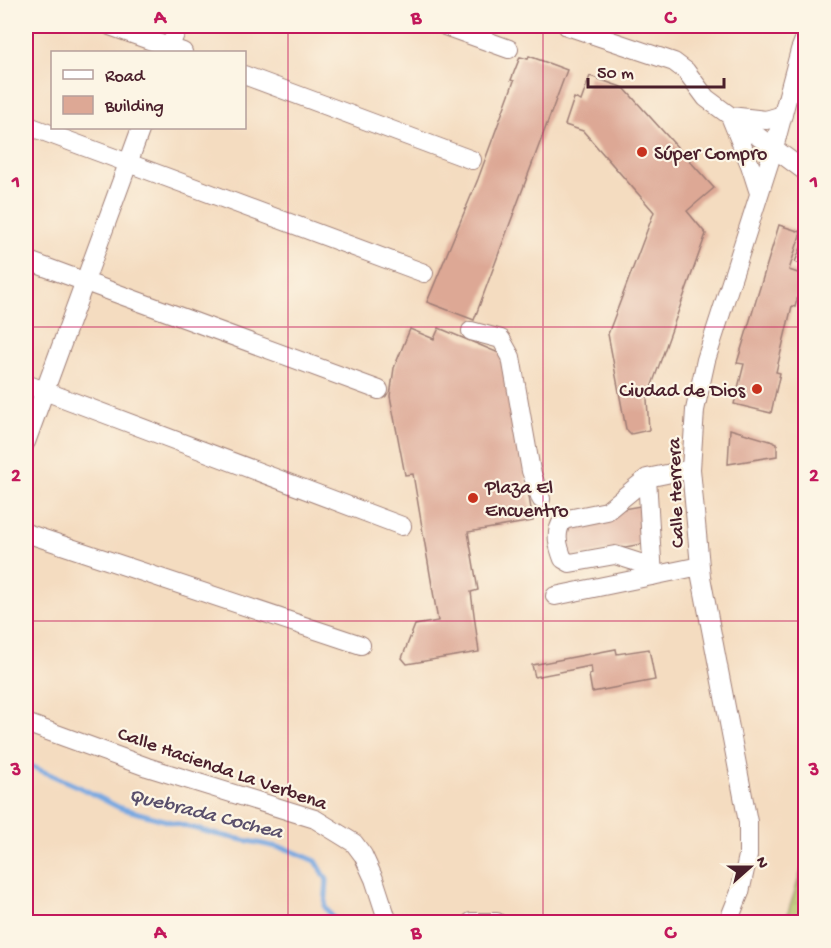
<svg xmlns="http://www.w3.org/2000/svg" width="831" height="948" font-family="'Gochi Hand',sans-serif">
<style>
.grass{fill:url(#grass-dots);stroke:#7f7148;stroke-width:1.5}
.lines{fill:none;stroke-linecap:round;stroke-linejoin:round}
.stream{stroke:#76a7e1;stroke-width:5}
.building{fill:#dda895}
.minor-casing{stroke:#9f7e76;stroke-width:20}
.minor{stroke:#fff;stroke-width:18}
.grid{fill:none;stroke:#c2185b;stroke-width:1.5;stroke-opacity:0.55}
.poi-dot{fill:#c8321e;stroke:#fcf5e5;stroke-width:2}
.labels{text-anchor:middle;stroke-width:4.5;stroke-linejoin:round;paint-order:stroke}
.poi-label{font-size:20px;fill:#4a1f2b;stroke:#fcf5e5;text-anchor:start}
.street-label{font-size:20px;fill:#4a1f2b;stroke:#fcf5e5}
.water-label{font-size:21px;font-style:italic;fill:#594f6b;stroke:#fcf5e5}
.neatline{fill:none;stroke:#c2185b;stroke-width:2}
.grid-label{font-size:20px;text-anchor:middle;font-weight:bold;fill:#c2185b}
</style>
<defs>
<pattern id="grass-dots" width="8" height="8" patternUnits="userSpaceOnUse" patternTransform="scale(1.5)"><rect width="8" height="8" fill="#b4c366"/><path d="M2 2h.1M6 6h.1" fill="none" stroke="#9ca759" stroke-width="1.8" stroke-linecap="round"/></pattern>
</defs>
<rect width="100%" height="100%" fill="#fcf5e5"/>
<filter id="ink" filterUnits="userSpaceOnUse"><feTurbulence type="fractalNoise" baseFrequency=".0167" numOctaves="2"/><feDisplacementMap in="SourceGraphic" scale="12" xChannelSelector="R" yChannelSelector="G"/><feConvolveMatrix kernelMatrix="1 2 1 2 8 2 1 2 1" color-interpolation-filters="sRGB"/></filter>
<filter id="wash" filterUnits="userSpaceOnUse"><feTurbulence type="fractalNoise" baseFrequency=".008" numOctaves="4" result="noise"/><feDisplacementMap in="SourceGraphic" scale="24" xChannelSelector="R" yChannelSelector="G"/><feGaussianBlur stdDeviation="1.35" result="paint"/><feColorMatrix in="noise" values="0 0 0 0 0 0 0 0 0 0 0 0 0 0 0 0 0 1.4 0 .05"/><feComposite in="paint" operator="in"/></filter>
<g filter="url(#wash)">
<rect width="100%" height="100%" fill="#f4dcc0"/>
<path class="grass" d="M805,860V922H785Z"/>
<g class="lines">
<path class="stream" d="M26,764L79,787L120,808L215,834L287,849L316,861L327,880L325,907L336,922"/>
</g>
<g id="blocks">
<path class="building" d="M529,56L567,70L474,320L427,302L478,179L514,81L511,80L520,57L528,59Z
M590,76L624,88L714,188L687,211L706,234L647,399L649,430L631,434L626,429L608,334L654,212L583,131L565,125L574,98L581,101Z
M779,225L801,232L789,270L804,275L795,307L792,306L776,372L780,373L771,413L734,404L744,364L737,363Z
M802,245L806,246V266L795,262Z
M439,328L506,356L533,521L468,532L478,590L471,592L479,652L407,664L402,658L415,625L438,621L413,474L405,475L390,396L394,368L410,329L434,339Z
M730,429L777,443V456L728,464Z
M640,506L647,543L567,558L561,526L600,513Z
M616,649L617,654L649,649L655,680L592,692L589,675L592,674L591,666L535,677L532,665Z"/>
</g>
</g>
<g filter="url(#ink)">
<use href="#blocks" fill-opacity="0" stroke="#9f7e76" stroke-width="1.5"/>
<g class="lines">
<g class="minor-casing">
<path id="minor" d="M110,26L183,52
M445,26L509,49
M567,26L674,62L686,71L706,98L806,172
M168,52L178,26
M244,75L472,160
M26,125L424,273
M759,193L750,165L730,116L766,120L783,115
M26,260L379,390
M471,331L501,339L511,357L531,471L541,499
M26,384L402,526
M26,442L141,128
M647,478L653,576
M26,533L361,645
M653,576L640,563L615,555L570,563L563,559C558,546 554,533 563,520L607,511L647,478L691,469
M555,596L700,566
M26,723L147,767L315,819L354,843L363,855L374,879L388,922
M471,922H497
M728,922L740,892L748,856V822L701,577L691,469L695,410L706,360L774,148L800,50L806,35"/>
</g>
<use href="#minor" class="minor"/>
</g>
</g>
<path class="grid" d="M288,26V922M543,26V922M26,327H806M26,621H806"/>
<g class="poi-dot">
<circle cx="642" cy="152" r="6"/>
<circle cx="757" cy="389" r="6"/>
<circle cx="473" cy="498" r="6"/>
</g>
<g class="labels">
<g class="poi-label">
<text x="654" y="159">Súper Compro</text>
<text x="745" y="396" text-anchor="end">Ciudad de Dios</text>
<text x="485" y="493">Plaza El<tspan x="485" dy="23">Encuentro</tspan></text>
</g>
<g class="street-label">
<text transform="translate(674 493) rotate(-92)" y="7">Calle Herrera</text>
<text transform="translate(223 767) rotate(19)" y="7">Calle Hacienda La Verbena</text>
</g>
<g class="water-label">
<text transform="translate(206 812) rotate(14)" y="7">Quebrada Cochea</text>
</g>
</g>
<rect width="831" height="948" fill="none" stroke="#fcf5e5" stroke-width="66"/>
<rect x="51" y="51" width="195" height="78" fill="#fcf5e5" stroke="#b59f9b" stroke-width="1.5"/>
<rect x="63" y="70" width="30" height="9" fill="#ffffff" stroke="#b59f9b" stroke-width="1.5"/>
<text x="105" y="81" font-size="18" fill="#4a1f2b">Road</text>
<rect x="63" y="96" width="30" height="18" fill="#dda895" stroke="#b59f9b" stroke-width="1.5"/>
<text x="105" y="111" font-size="18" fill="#4a1f2b">Building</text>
<g transform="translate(750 867) rotate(69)" stroke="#fcf5e5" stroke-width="4.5" paint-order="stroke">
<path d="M0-4.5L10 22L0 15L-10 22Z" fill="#4a1f2b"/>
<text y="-9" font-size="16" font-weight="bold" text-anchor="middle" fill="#4a1f2b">N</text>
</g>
<path d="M588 78v9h136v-9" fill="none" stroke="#4a1f2b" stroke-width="3"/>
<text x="597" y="78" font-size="18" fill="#4a1f2b" stroke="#fcf5e5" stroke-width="4.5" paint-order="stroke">50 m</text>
<rect x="33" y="33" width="765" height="882" class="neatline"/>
<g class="grid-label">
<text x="160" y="23">A</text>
<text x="416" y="23">B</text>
<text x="670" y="23">C</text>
<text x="16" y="187">1</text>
<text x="814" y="187">1</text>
<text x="16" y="481">2</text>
<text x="814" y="481">2</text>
<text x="16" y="775">3</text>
<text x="814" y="775">3</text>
<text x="160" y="938">A</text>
<text x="416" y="938">B</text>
<text x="670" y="938">C</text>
</g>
</svg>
